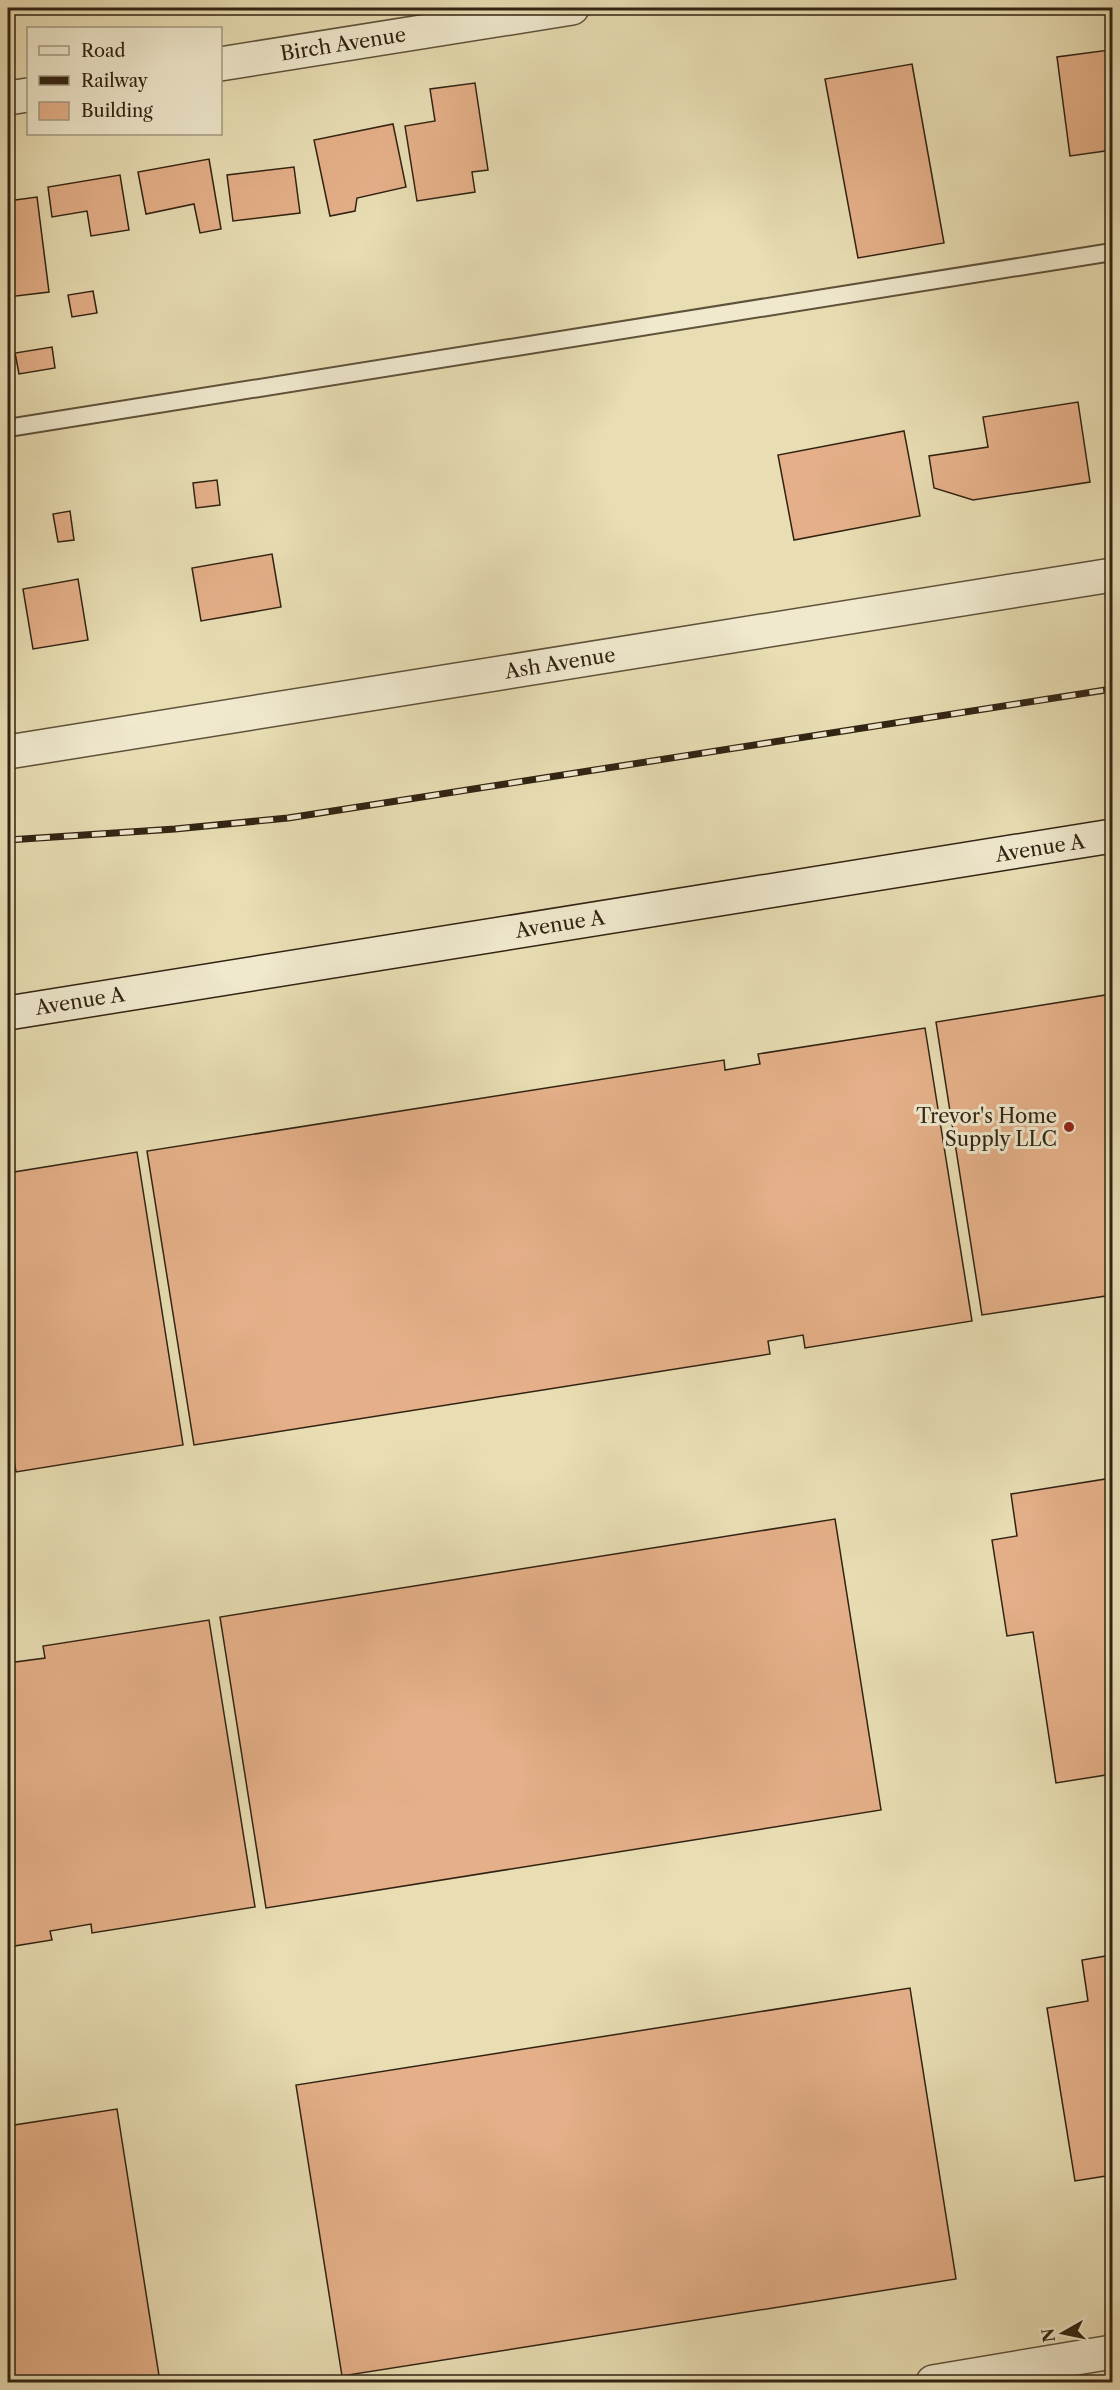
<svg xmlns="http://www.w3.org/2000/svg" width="1120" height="2390" font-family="'Libre Caslon Text',serif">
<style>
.building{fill:#e5b089;stroke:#312312;stroke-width:1.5}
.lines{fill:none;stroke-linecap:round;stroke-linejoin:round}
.lane-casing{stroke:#5f523a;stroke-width:20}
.street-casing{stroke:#5f523a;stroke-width:36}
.secondary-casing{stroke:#312312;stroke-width:36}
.lane{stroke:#f0e9ce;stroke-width:16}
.street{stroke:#f0e9ce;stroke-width:33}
.secondary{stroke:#f0e9ce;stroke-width:33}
.rail-casing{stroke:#312312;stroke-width:7}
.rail{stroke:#f0e9ce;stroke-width:4.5;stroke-dasharray:14;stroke-linecap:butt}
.poi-dot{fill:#8f2418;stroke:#f0e9ce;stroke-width:2}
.labels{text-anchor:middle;stroke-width:6;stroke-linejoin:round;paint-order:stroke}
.street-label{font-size:20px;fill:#312312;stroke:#f0e9ce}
.poi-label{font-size:20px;fill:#312312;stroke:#f0e9ce;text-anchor:end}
</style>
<rect width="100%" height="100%" fill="#e8ddb3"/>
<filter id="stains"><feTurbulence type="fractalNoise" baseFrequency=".00333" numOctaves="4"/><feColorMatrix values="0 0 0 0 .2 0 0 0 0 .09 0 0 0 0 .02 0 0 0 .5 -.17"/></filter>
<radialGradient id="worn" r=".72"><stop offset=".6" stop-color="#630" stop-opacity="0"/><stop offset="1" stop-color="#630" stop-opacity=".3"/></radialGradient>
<path class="building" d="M1109,50L1112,78V150L1070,156L1057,57Z
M912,64L944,243L858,258L825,79Z
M475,83L488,170L472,172L475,192L417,201L405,126L435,121L430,89Z
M393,124L406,187L357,198L355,211L330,216L314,140Z
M209,159L221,229L200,233L194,204L146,214L138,172Z
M294,167L300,213L233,221L227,175Z
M120,175L129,230L91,236L87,211L52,217L48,187Z
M37,197L49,292L8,297V201Z
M93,291L97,313L72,317L68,295Z
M52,347L55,368L19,374L15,353Z
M1078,402L1090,482L973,500L934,488L929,456L988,447L983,417Z
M904,431L920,516L794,540L778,455Z
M217,480L220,505L196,508L193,483Z
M70,511L74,540L58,542L53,514Z
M272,554L281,607L201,621L192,568Z
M78,579L88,640L33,649L23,589Z
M1112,994V1295L982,1315L936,1022Z
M925,1028L972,1321L805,1348L803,1335L768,1341L770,1354L194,1445L147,1151L724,1060L725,1070L760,1064L758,1054Z
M137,1152L183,1445L16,1472L14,1459L8,1460V1173Z
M1112,1478V1774L1056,1783L1033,1632L1007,1636L992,1540L1017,1536L1011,1494Z
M835,1519L881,1810L266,1908L220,1617Z
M209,1620L255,1907L92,1933L91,1924L50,1931L52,1940L8,1947V1663L45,1658L43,1646Z
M1112,1955V2175L1075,2181L1047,2008L1088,2001L1082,1960Z
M910,1988L956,2279L342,2376L296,2085Z
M117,2109L160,2382H8V2126Z"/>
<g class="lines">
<g class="lane-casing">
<path id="lane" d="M8,428L1112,252"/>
</g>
<g class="street-casing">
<path id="street" d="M220,64L572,8
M8,98L28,95
M8,752L1112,575
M933,2382L1112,2352"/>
</g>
<g class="secondary-casing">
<path id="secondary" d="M8,1013L1112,836"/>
</g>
<use href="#lane" class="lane"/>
<use href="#street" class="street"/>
<use href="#secondary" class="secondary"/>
<g class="rail-casing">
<path id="rail" d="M8,840L175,829L288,818L1112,689"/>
</g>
<use href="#rail" class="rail"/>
</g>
<circle class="poi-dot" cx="1069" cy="1127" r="6"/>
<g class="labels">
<g class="street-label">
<text transform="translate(343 44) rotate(-9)" y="7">Birch Avenue</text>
<text transform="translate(560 663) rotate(-9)" y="7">Ash Avenue</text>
<text transform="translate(1040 848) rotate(-9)" y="7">Avenue A</text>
<text transform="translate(560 924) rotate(-9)" y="7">Avenue A</text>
<text transform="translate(80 1001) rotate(-9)" y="7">Avenue A</text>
</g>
<g class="poi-label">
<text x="1057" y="1123">Trevor's Home<tspan x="1057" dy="23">Supply LLC</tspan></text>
</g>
</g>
<rect width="1120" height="2390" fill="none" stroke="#e8ddb3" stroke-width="30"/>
<rect x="9" y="9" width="1102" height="2372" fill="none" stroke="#312312" stroke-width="3"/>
<rect x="15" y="15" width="1090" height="2360" fill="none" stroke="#312312" stroke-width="1.5"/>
<rect x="27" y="27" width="195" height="108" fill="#f0e9ce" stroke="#a49a83" stroke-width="1.5"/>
<rect x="39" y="46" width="30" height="9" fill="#f0e9ce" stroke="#a49a83" stroke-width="1.5"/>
<text x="81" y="57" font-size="18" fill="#312312">Road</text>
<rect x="39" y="76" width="30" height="9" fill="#312312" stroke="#a49a83" stroke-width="1.5"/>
<text x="81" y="87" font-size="18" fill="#312312">Railway</text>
<rect x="39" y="102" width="30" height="18" fill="#e5b089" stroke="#a49a83" stroke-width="1.5"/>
<text x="81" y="117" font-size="18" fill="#312312">Building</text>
<g transform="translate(1063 2333) rotate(261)" stroke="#f0e9ce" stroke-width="4.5" paint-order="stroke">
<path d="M0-4.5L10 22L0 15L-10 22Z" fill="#312312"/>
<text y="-9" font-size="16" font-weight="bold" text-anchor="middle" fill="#312312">N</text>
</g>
<rect width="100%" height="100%" filter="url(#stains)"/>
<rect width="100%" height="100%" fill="url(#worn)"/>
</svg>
